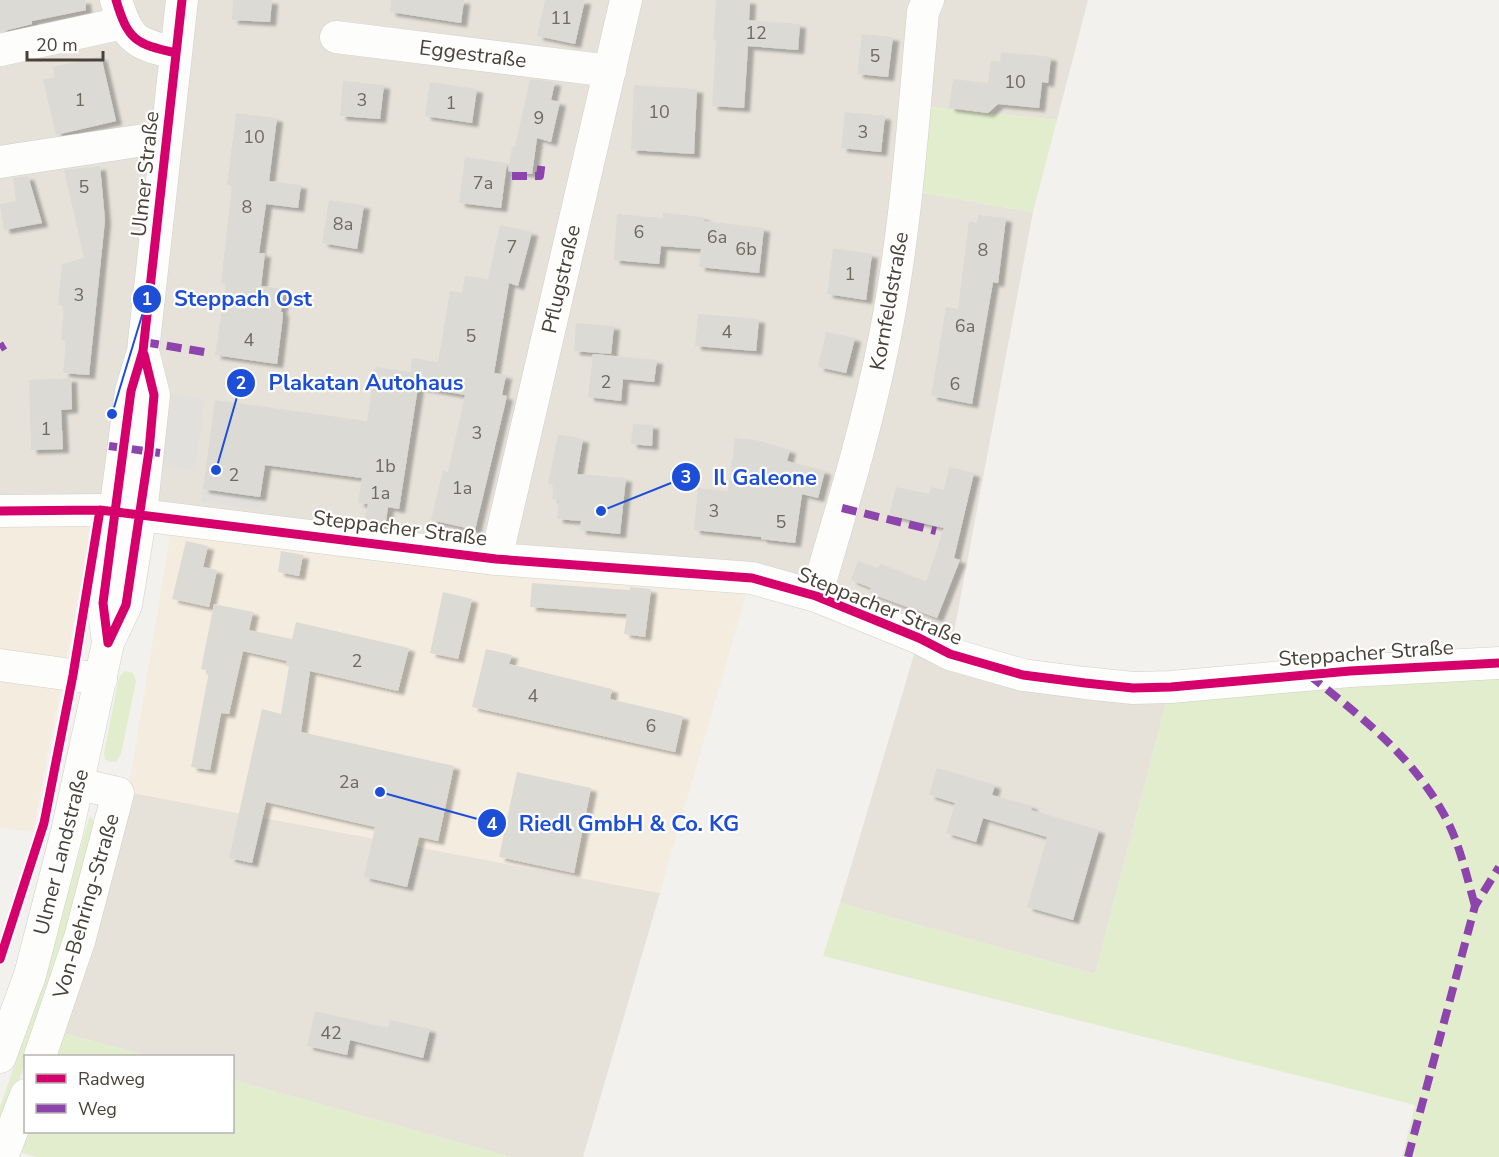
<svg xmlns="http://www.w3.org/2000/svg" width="1499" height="1157" font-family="'Nunito Sans',sans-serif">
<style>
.residential{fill:#e6e2da}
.commercial{fill:#f5ece0}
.green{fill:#e1edcd}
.parking{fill:#e2e0dc}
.building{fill:#dcdad5;filter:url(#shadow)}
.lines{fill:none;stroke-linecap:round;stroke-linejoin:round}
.minor-casing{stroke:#d0cfcb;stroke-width:33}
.minor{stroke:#fdfdfc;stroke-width:32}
.quiet{stroke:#8e44ad;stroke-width:8;stroke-dasharray:15 8;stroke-linecap:butt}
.cycleway-casing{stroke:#fff;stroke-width:13}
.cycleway{stroke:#d6006c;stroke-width:9}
.labels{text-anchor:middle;stroke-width:4.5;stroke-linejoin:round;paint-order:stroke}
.number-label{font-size:18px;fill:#6f6960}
.street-label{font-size:21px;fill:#4a4238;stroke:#fff}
.leader{fill:none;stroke:#1d4ed8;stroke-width:2}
.callout-dot{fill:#1d4ed8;stroke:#fff;stroke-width:2}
.mark-label{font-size:18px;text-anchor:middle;font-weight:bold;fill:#fff}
.callout-label{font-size:22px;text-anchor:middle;font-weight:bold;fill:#1d4ed8;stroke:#fff;stroke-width:4.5;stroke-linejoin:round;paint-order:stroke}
</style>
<defs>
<filter id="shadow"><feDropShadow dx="6" dy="4" stdDeviation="1.5" flood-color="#0004"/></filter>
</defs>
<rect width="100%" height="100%" fill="#f2f1ed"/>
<path class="residential" d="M0,0H1088L1057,120L930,107L923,193L1033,212L951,648L1167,699L1095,974L840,903L916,648L767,594L83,517L0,519Z
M128,792L660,893L583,1157H511L233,1080L232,1056H148L59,1032Z"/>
<path class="commercial" d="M83,517L92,527L33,832L0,828V519Z
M171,529L747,591L660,893L128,792Z"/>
<path class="green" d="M929,107L1057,120L1033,212L923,193Z
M125,671L133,673L136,681L121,754L116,762H110L105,759L104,753L119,677Z
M1499,671V1157H1402L1415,1105L823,956L840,903L1095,974L1167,699Z
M92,817L94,824L70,922L26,1056L25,1064L0,1132V1107L46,975L86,828L89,818Z
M59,1032L148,1056H49Z
M233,1080L511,1157H36L13,1150L26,1132H232Z"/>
<path class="parking" d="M172,394L205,399L195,471L162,466Z
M203,489L260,497L259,510L201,502Z"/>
<path class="building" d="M0,0H85L86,10L32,21V24L0,32Z
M233,0H272L270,22L232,20Z
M391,0H464L461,23L390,12Z
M545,0H585L575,44L537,36Z
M716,0H750L749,20L800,24L798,50L748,46L744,108L712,106L716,40L713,39Z
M862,34L893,37L888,77L857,74Z
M1001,52L1051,57L1048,83L1042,82L1039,108L998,104L988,113L949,108L953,79L988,83L991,61L1000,62Z
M101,56L116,121L56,135L43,80L55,77L53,67Z
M530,79L555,82L551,100L560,102L551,142L537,138L532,174L508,171L512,147H515Z
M343,81L384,85L380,119L340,116Z
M430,82L477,89L472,123L425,116Z
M634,85L697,89L694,154L631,150Z
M845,112L885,116L881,152L841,148Z
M236,113L277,118L269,181L301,185L298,208L266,204L259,253H265L261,286L284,289L281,312H283L282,324L277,364L215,355L226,284L221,283L232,186L227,185Z
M465,157L507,163L501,208L459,203Z
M100,166L105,220L89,375L63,373L66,341L61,340L64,306L58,305L62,264L84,258L64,170Z
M28,176L42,223L4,230L0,204L16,201L13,178Z
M329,200L364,205L357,249L322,243Z
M663,213L704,217V221L764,228L759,273L699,267L701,249L661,246L659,264L614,260L617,214L663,218Z
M978,215L1006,218L998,283L993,282L972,404L931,396L946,307L958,309L969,221L977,223Z
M500,225L532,232L518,286L509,283L494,373L506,375L502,395L507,396L475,530L431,520L443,470L448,472L465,395L418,387L399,509L388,507L385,527L364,524L368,504L358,503L362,478L265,465L260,497L203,489L215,400L367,421L375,367L410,372L412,358L438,362L450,291L462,293L465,276L488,279Z
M833,248L872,254L866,300L827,294Z
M698,314L759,319L756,351L695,346Z
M576,323L614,326L611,354L574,351Z
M826,332L855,338L846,373L818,367Z
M593,354L657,360L654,382L623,379L621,401L588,397Z
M71,378L72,409L61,410L63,449L31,450L29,380Z
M633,424L653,425L652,446L631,444Z
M558,434L583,439L577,474L626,478L620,534L580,530L581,521L557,519L559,500L552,499L554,484H548Z
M735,438L756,440L790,450L787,461L825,471L818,498L802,494L795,543L761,539V537L694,530L698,488L728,491Z
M949,467L974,473L954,558L960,560L937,618L869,593L871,588L851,580L858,561L878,569L880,564L926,582L944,528L889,515L896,487L929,494L931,487L944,490Z
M186,541L208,546L203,567L217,570L209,607L172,599Z
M281,551L303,555L299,576L278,572Z
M532,583L630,590V587L651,589L645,637L624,634L627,614L530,607Z
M443,592L472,599L458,659L430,653Z
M214,604L253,612L249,630L292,639L296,622L409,648L398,691L310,671L301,732L454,766L438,841L419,837L407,887L364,877L375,827L266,802L252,863L229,858L262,709L281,714L289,666H286L287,661L243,651L229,714L221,713L210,770L191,767L209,671L201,669Z
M486,649L512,655L509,664L612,689L610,699L683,716L675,752L472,707Z
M937,768L995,785L992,795L1032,806L1031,810L1099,830L1073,920L1027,907L1047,837L983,818L976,842L946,833L955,803L929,795Z
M517,772L591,788L574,873L499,857Z
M315,1011L388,1028L390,1020L430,1029L423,1058L350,1040L347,1055L307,1046Z"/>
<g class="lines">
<g class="minor-casing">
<path id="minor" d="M116,0C128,40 135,44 176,53
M336,37L610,71
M0,50L123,23
M0,162L144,140L166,142
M0,511L100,510L496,559L752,578L816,596L919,638L950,654L1023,675L1085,683L1133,688L1171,687L1350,671L1499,663
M496,559L626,0
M816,596C841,511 867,427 884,341C906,233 913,122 923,12L928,0
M108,643L103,603L131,391L143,351L182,0
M0,665L101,679
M40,1056L80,938L118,793L79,784
M0,1057L30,975L67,832L108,643L126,605L141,514L154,395L143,351
M2,1157L26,1095"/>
</g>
<use href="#minor" class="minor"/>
<path class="quiet" d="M512,176H540L542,160
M144,342L210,353
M0,348L5,345
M109,446L160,453
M842,508L936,531
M1309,675C1359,715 1410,754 1442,811C1459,840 1466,874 1475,906
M1408,1157L1475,906L1499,867"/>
<g class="cycleway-casing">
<path id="cycleway" d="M116,0C128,40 135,44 176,53
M0,511L100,510L496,559L752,578L816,596L919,638L950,654L1023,675L1085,683L1133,688L1171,687L1350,671L1499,663
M108,643L103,603L131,391L143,351L182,0
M108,643L126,605L149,451L154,395L144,354
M0,959L44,823L73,675L100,510"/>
</g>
<use href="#cycleway" class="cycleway"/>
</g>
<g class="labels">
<g class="number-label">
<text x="561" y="24">11</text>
<text x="756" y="39">12</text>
<text x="875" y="62">5</text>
<text x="1015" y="88">10</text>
<text x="80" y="106">1</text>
<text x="362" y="106">3</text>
<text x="451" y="109">1</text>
<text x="659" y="118">10</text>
<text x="539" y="124">9</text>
<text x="863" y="138">3</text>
<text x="254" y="143">10</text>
<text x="483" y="189">7a</text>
<text x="84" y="193">5</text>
<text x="247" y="213">8</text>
<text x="343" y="230">8a</text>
<text x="639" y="238">6</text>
<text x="717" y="243">6a</text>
<text x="512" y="253">7</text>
<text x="746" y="255">6b</text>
<text x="983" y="256">8</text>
<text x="850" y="280">1</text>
<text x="79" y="301">3</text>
<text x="965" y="332">6a</text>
<text x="727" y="338">4</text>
<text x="471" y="342">5</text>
<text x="249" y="346">4</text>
<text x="606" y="388">2</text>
<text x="955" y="390">6</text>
<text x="46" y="435">1</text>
<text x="477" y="439">3</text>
<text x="385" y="472">1b</text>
<text x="234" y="481">2</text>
<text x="462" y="494">1a</text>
<text x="380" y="499">1a</text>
<text x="714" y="517">3</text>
<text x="781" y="528">5</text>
<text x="357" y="667">2</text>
<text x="533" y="702">4</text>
<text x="651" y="732">6</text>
<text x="349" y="788">2a</text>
<text x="331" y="1039">42</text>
</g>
<g class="street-label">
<text transform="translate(473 54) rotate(7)" y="7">Eggestraße</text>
<text transform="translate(145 174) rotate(-84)" y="7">Ulmer Straße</text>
<text transform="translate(561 279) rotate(-77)" y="7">Pflugstraße</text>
<text transform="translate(889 301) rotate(-80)" y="7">Kornfeldstraße</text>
<text transform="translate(400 528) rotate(7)" y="7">Steppacher Straße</text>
<text transform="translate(880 606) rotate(22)" y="7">Steppacher Straße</text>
<text transform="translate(1366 653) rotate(-4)" y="7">Steppacher Straße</text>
<text transform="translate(61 852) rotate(-76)" y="7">Ulmer Landstraße</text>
<text transform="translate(86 906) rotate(-74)" y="7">Von-Behring-Straße</text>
</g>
</g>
<path class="leader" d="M112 414L147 299M216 470L241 383M601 511L686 477M380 792L492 823"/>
<g class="callout-dot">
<circle cx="112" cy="414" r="6"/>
<circle cx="216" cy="470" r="6"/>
<circle cx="601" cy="511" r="6"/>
<circle cx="380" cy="792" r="6"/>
<circle cx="147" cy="299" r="15"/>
<circle cx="241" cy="383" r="15"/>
<circle cx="686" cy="477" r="15"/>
<circle cx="492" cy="823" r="15"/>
</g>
<g class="mark-label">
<text x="147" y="305">1</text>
<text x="241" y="389">2</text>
<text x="686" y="483">3</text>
<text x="492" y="830">4</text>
</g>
<g class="callout-label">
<text x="243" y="306">Steppach Ost</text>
<text x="366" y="390">Plakatan Autohaus</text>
<text x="765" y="485">Il Galeone</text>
<text x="629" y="831">Riedl GmbH &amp; Co. KG</text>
</g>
<rect x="24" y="1055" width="210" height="78" fill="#ffffff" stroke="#b7b3af" stroke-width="1.5"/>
<rect x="36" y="1074" width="30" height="9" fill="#d6006c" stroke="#b7b3af" stroke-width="1.5"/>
<text x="78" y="1085" font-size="18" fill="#4a4238">Radweg</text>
<rect x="36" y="1104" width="30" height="9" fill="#8e44ad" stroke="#b7b3af" stroke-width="1.5"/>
<text x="78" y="1115" font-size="18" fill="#4a4238">Weg</text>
<path d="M27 51v9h76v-9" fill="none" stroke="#4a4238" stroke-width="3"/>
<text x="36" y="51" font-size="18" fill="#4a4238" stroke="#ffffff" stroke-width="4.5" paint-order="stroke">20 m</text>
</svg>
